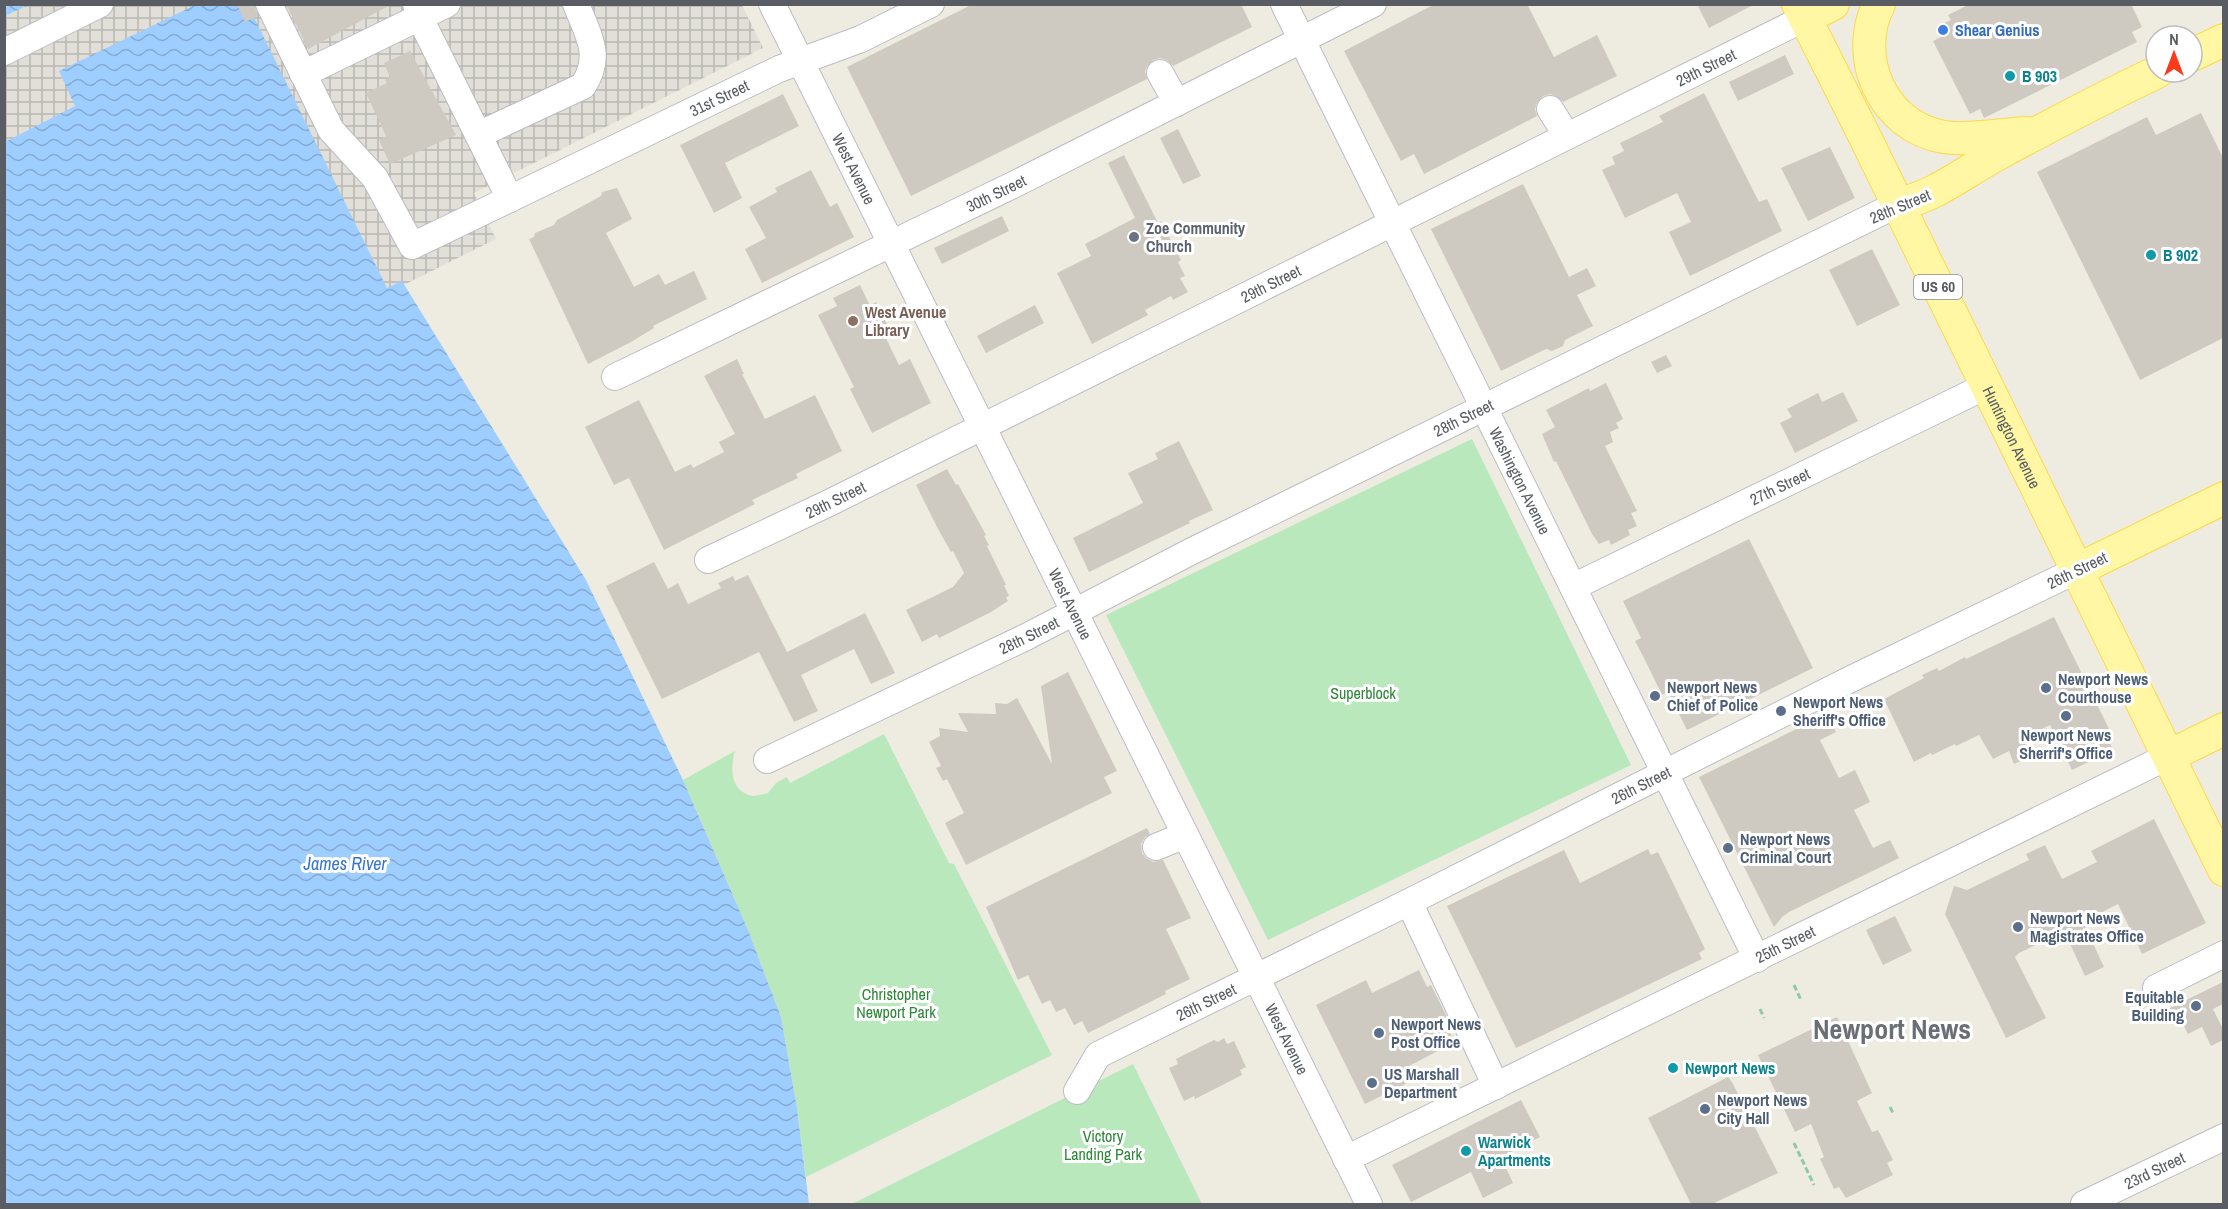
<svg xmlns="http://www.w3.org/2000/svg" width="2228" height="1209" font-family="'Archivo Narrow',sans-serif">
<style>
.industrial{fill:url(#industrial-grid)}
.park{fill:#b9e8bd}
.water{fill:url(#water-waves)}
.building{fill:#cecac1}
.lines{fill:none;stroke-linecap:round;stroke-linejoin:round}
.minor-casing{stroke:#bbbdc3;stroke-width:28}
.major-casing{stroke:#ffd848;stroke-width:34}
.path{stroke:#92c9a5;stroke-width:3;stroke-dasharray:6 3;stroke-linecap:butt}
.minor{stroke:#fff;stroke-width:26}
.major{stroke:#fff7a3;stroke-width:32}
.shop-dot{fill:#3f7fe0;stroke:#fff;stroke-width:2}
.culture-dot{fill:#0f9aa8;stroke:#fff;stroke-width:2}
.worship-dot{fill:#6b7280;stroke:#fff;stroke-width:2}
.education-dot{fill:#8d6e63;stroke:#fff;stroke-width:2}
.service-dot{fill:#5c6f8a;stroke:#fff;stroke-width:2}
.labels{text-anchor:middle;stroke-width:6;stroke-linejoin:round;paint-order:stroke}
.shield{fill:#fff;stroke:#8b8d92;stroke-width:1.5}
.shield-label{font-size:15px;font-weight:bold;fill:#595c63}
.shop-label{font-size:16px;font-weight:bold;fill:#366cbe;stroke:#fff;text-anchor:start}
.street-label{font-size:16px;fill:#595c63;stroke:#fff}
.culture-label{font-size:16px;font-weight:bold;fill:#0d838f;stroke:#fff;text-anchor:start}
.worship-label{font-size:16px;font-weight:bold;fill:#5b616d;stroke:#fff;text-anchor:start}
.education-label{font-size:16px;font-weight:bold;fill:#785e54;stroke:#fff;text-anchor:start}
.service-label{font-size:16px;font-weight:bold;fill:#4e5e75;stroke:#fff;text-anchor:start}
.park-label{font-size:16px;fill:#2d8737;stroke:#fff}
.water-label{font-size:18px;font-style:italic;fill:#3675cd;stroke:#fff}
.town-label{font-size:28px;font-weight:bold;fill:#6a6e75;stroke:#fff}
</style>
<defs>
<pattern id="industrial-grid" width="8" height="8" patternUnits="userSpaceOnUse" patternTransform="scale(1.5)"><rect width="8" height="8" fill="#e1dfd8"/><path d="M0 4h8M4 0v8" fill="none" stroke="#b9b8b3"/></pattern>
<pattern id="water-waves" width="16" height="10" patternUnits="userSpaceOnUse" patternTransform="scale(1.5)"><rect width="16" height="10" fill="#9eceff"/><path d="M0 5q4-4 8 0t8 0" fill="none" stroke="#84aad2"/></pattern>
</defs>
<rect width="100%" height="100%" fill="#eeece0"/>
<path class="industrial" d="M5,5H742L763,48L474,193L496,239L5,484Z"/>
<path class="park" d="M1472,439L1631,765L1268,940L1106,615Z
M884,734L949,863L954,864L1052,1055L806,1177L797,1108L781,1017L748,930L683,780L735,751C730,768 730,792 753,796C757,796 764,794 768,793L776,783L787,777L790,783Z
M1133,1064L1202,1204H852Z"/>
<path class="water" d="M5,4H28V5L5,16Z
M195,5H248L387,288L402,281L586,580L683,780L748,930L781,1017L797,1108L809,1204H5V142L75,106L59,71Z"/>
<path class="building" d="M237,4H254L258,16L245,22Z
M286,4H392L308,49Z
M973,4H1241L1252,27L1173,66L1167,60L1160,58L1153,60L1147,66L1145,72L1147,79L911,196L847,67Z
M1435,4H1527L1554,57L1597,35L1617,76L1563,102L1556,96L1550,94L1543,96L1537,103L1535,109L1537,116L1424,174L1414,154L1401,161L1344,51Z
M1697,4H1755L1709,28Z
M1970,4H2131L2142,27L2132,32L2137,42L1984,118L1980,109L1970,114L1933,41L1943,36L1938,26L1951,20L1948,15Z
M410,51L456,135L390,164L379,140L386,136L366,93L387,83L385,80L390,77L384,63Z
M1785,55L1794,74L1738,101L1729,82Z
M1704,93L1759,202L1767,199L1782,231L1690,276L1669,232L1691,222L1677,193L1625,218L1602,170L1615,164L1612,157L1624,151L1620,143L1663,122L1659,116Z
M783,94L799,126L725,163L742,198L714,213L680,145Z
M2201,113L2223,158V338L2140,380L2037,172L2147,117L2156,135Z
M1178,129L1201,176L1183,184L1160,138Z
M1830,147L1855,198L1808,221L1781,168Z
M1124,155L1158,223L1161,221L1181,260L1178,262L1185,276L1180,278L1188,292L1173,300L1171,296L1145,310L1148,315L1092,344L1057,273L1091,256L1085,244L1135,218L1108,163Z
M811,170L830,207L837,203L854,237L762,283L745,249L766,238L749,207L777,192L775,188Z
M1523,184L1569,277L1587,268L1596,286L1577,295L1593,326L1565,340L1563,346L1552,351L1546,349L1501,371L1431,229Z
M617,188L632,219L606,233L634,287L659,274L665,285L694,271L707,299L653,326L654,328L631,342L588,364L529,239L534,237L535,233L554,225L557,220L601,196L602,192Z
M1002,216L1009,231L942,264L934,248Z
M1872,249L1900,305L1857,326L1829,270Z
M860,285L870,306L876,302L888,326L882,330L899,365L910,359L931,403L872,433L850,389L854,387L818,315L837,306L833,298Z
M1035,305L1044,323L986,353L977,336Z
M1666,355L1672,366L1657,373L1651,362Z
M737,359L744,374H742L765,419L815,395L842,451L796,474L798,478L752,500L755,504L664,550L629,478L614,485L585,427L639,400L675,472L691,464L693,468L724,452L719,442L735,434L704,376Z
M1606,383L1623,419L1616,423L1619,428L1610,432L1613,442L1605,446L1637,511L1631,513L1637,526L1628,530L1630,535L1611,545L1609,540L1599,544L1592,534L1556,461L1554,462L1542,434L1555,427L1546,410L1589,388L1590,391Z
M1843,392L1858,421L1795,453L1780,423L1792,417L1787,409L1818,393L1822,402Z
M1179,441L1213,510L1189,521L1190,523L1089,572L1073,538L1143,503L1128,473L1158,459L1155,453Z
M947,469L956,485L958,484L986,535L984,536L989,545L987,546L1006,585H1004L1009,596L1006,597L1008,601L991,612L939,638L937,634L922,642L906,610L953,587L964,573L953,551L951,552L937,527L916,485Z
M1749,539L1813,668L1687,730L1668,692L1662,695L1644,658L1635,641L1641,638L1623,601Z
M654,562L668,589L678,583L688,604L721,588L718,583L733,576L735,581L748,575L787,652L865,613L895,673L871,684L854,649L801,675L818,711L794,722L759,652L662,699L606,586Z
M2054,617L2113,737L2108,739L2113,750L2072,770L2050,725L2024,738L2030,757L2014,764L2009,751L1993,759L1979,735L1956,746L1955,744L1932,755L1931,753L1914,762L1884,699L1924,678L1922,675L1937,668L1939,671L1965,657L1966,659Z
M1068,672L1117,771L1104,777L1112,793L966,865L945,823L964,813L947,779L943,781L936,768L941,766L929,742L940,736L939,728L968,732L958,713L996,714L995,703L1007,704L1017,698L1052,764L1041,686Z
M1827,714L1836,732L1820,740L1839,778L1855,770L1870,802L1854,810L1873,848L1890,840L1899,858L1789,912L1782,917L1774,927L1699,777Z
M2154,819L2206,923L2142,954L2118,904L2083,922L2104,967L2085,976L2064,931L2019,953L2015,957L2046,1018L2006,1038L1945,914L1954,886L1967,890L2029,860L2026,854L2045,845L2062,879L2097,862L2091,851Z
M1147,828L1150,834L1145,837L1141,844L1142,853L1146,858L1153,862L1163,860L1191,918L1166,929L1190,979L1165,991L1166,994L1088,1033L1082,1021L1074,1025L1065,1008L1056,1012L1050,1000L1042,1004L1028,975L1018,980L986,907Z
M1648,849L1651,855L1658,852L1705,949L1699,953L1702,959L1516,1048L1447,906L1564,850L1580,883Z
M1895,916L1912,951L1883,965L1866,930Z
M1419,970L1427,987L1431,985L1449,1021L1445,1023L1455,1042L1409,1066L1415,1079L1365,1104L1316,1005L1366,980L1372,993Z
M2223,982V1004L2213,1009L2223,1029V1040L2211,1046L2202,1027L2188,1034L2183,1024L2177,1027L2168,1009Z
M1837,1017L1872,1093L1857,1101L1872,1132L1878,1130L1893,1160L1887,1163L1893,1175L1846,1198L1839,1187L1834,1189L1820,1159L1824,1157L1811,1124L1795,1132L1758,1055Z
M1224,1038L1227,1044L1234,1041L1246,1067L1240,1070L1242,1075L1195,1099L1194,1096L1184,1101L1169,1068L1178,1064L1176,1059L1214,1040L1218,1042Z
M1728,1077L1732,1082L1778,1173L1712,1204H1691L1648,1118Z
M1521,1100L1540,1137L1501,1157L1513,1183L1483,1198L1471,1172L1411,1202L1392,1165Z"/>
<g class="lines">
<g class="minor-casing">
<g id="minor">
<path id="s1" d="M269,4L331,130L375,178L412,246L779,69L861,39L931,4"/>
<path d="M416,4L420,18L510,199"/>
<path id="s2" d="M772,4L1369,1204"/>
<path id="s3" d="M1284,4L1757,959"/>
<path d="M4,52L100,4"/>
<path d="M1160,73L1177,103"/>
<path d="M303,74L447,4"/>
<path d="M1550,109L1567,136"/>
<path d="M478,135L583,86C603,55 588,35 576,4"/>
<path id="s4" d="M615,377L1013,185L1373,4"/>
<path id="s5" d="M708,560L829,503L1805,18"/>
<path id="s6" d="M1573,587L1986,386"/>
<path id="s7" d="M767,760L1026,637L1192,551L1898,204"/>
<path d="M1156,847L1185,835"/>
<path d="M1409,902L1496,1086"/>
<path d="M2156,988L2224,954"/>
<path id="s8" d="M1077,1091L1098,1055L1409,902L1853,678L2077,570"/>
<path id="s9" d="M1346,1159L2169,756"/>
<path id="s10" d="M2084,1204L2224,1137"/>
</g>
</g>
<g class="major-casing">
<g id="major">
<path id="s11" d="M1798,4L1862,131L2224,870"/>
<path d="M1879,4C1852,58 1883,127 1944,137C1966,141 2004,134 2027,133"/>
<path d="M1805,18L1833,4"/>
<path d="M2192,55L2224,40"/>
<path d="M1898,204C1935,197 1964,172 1996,155C2049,126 2103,98 2157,72"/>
<path d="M2077,570L2224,498"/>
<path d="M2169,756L2224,729"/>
</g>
</g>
<path class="path" d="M1794,985L1801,1000
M1760,1009L1764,1018
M1890,1107L1894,1115
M1794,1143L1814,1185"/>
<use href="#minor" class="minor"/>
<use href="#major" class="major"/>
</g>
<circle class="shop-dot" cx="1943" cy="30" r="6"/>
<g class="culture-dot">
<circle cx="2010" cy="76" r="6"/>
<circle cx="2151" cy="255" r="6"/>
<circle cx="1673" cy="1068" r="6"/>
<circle cx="1466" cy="1151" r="6"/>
</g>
<circle class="worship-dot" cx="1134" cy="237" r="6"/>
<circle class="education-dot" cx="853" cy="321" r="6"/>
<g class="service-dot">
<circle cx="2046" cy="688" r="6"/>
<circle cx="1655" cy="696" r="6"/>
<circle cx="1781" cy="711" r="6"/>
<circle cx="2066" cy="716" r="6"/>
<circle cx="1728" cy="848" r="6"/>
<circle cx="2018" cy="927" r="6"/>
<circle cx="2196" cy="1006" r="6"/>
<circle cx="1379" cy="1033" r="6"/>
<circle cx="1372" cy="1083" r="6"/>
<circle cx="1705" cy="1109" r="6"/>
</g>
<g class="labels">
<rect class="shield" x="1914" y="275" width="48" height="24" rx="4.5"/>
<g class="shield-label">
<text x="1938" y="292">US 60</text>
</g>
<g class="shop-label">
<text x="1955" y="36">Shear Genius</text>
</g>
<g class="street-label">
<text dy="6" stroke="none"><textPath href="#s5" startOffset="1113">29th Street</textPath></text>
<text dy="6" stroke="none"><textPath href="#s1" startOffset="624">31st Street</textPath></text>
<text dy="6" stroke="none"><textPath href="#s2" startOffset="184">West Avenue</textPath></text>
<text dy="6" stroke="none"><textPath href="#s4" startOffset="423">30th Street</textPath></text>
<text transform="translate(1900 206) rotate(-23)" y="6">28th Street</text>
<text dy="6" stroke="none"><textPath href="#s5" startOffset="627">29th Street</textPath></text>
<text dy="6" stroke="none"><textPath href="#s7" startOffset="776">28th Street</textPath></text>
<text dy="6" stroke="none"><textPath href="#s11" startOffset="483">Huntington Avenue</textPath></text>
<text dy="6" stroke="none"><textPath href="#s3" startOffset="532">Washington Avenue</textPath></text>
<text dy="6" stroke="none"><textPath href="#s6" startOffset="230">27th Street</textPath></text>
<text dy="6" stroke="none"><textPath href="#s5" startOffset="141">29th Street</textPath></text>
<text transform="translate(2077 570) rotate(-26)" y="6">26th Street</text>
<text dy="6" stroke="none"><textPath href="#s2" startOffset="670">West Avenue</textPath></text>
<text dy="6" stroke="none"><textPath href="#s7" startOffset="290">28th Street</textPath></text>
<text dy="6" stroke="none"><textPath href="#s8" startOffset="648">26th Street</textPath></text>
<text dy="6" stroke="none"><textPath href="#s9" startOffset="489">25th Street</textPath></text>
<text dy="6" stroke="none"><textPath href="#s8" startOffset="162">26th Street</textPath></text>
<text dy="6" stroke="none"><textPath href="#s2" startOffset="1156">West Avenue</textPath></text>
<text dy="6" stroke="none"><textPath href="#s10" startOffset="78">23rd Street</textPath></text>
</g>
<g class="culture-label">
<text x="2022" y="82">B 903</text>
<text x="2163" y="261">B 902</text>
<text x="1685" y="1074">Newport News</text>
<text x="1478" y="1148">Warwick<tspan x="1478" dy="18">Apartments</tspan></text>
</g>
<g class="worship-label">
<text x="1146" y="234">Zoe Community<tspan x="1146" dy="18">Church</tspan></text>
</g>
<g class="education-label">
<text x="865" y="318">West Avenue<tspan x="865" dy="18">Library</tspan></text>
</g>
<g class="service-label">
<text x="2058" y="685">Newport News<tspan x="2058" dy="18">Courthouse</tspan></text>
<text x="1667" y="693">Newport News<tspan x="1667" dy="18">Chief of Police</tspan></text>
<text x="1793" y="708">Newport News<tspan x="1793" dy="18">Sheriff's Office</tspan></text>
<text x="2066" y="741" text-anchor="middle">Newport News<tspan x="2066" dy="18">Sherrif's Office</tspan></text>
<text x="1740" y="845">Newport News<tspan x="1740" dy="18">Criminal Court</tspan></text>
<text x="2030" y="924">Newport News<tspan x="2030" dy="18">Magistrates Office</tspan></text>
<text x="2184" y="1003" text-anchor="end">Equitable<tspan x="2184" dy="18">Building</tspan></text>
<text x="1391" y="1030">Newport News<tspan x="1391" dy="18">Post Office</tspan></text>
<text x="1384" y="1080">US Marshall<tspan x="1384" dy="18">Department</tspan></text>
<text x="1717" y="1106">Newport News<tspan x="1717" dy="18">City Hall</tspan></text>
</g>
<g class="park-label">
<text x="1363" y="699">Superblock</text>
<text x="896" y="1000">Christopher<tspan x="896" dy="18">Newport Park</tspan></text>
<text x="1103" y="1142">Victory<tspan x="1103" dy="18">Landing Park</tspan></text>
</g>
<g class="water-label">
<text x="345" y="870">James River</text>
</g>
<g class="town-label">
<text x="1892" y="1039">Newport News</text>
</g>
</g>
<rect width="2228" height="1209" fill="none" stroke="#595c63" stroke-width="12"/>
<g transform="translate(2174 54)"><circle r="28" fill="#ffffff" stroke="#bdbec1" stroke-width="1.5"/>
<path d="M0-4.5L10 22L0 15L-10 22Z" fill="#f93b1a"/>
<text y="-9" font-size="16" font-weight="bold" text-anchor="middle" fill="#595c63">N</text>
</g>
</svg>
